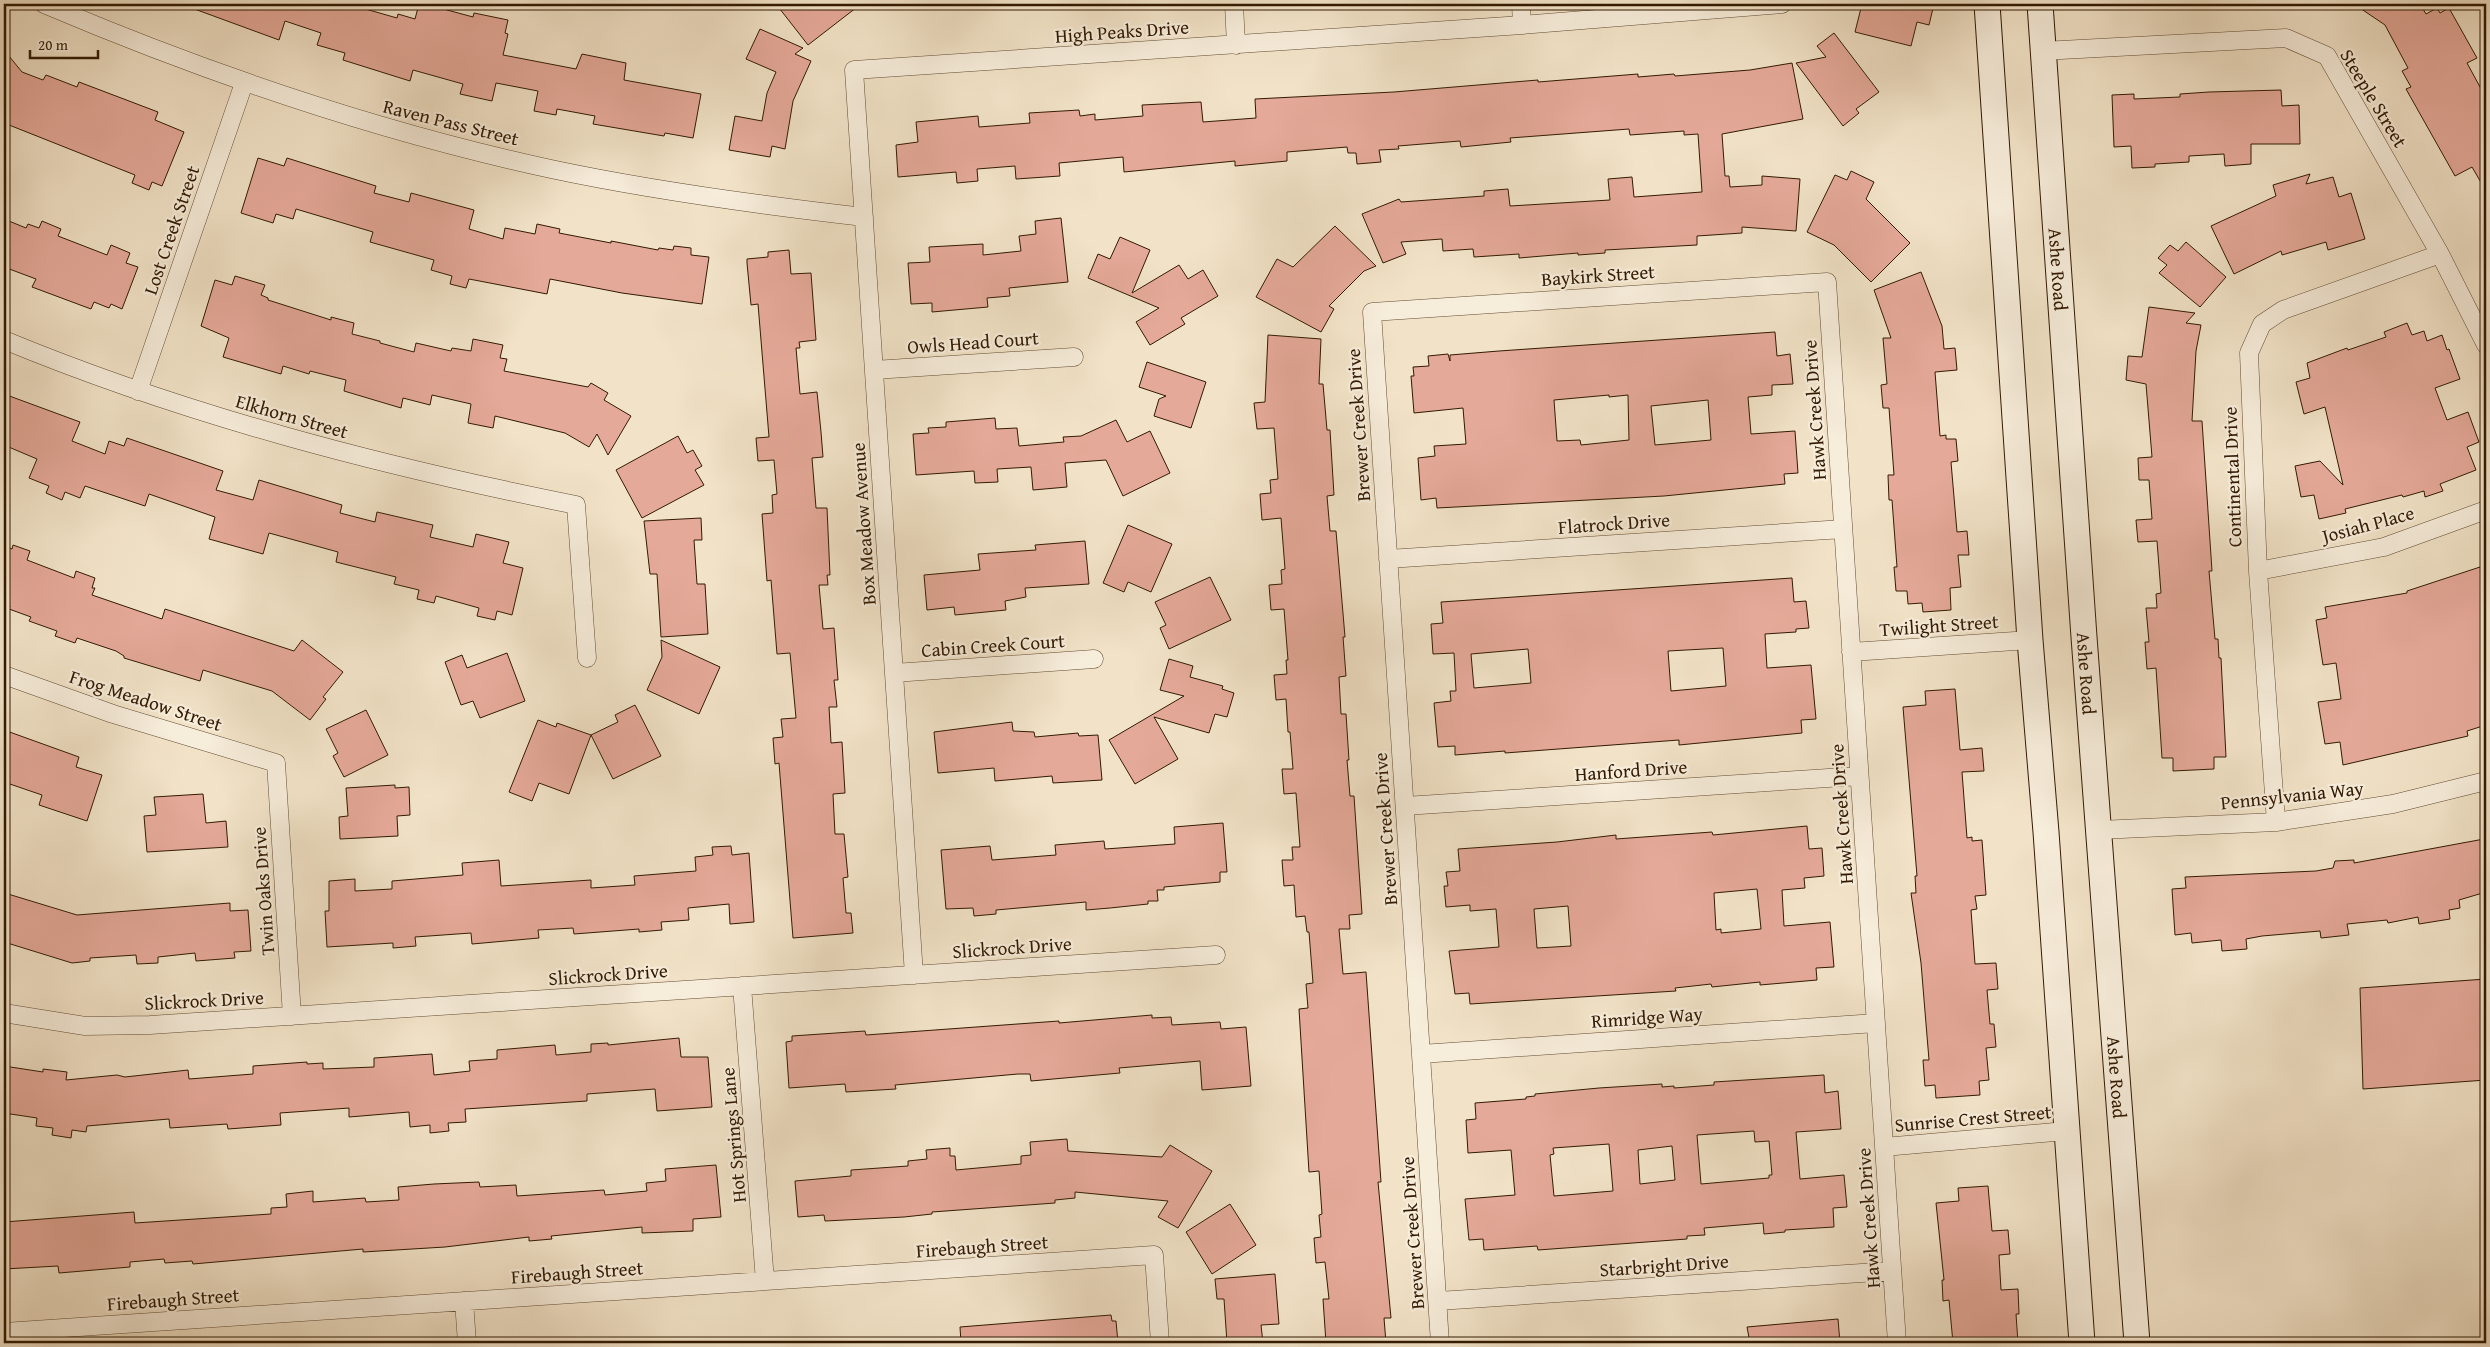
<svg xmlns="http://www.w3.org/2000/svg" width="2490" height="1347" font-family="'Gentium Book Plus',serif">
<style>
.building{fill:#e5a999;stroke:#321a02;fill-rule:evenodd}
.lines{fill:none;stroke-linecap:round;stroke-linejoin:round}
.street-casing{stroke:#624c34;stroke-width:19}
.secondary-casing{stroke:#321a02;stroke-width:27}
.street{stroke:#f7eddb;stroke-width:18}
.secondary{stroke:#f7eddb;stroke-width:25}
.labels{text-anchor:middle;stroke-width:4.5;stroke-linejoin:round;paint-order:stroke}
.street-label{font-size:19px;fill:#321a02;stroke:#f7eddb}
</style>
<rect width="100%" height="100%" fill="#f2e3c8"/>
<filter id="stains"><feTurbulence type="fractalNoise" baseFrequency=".004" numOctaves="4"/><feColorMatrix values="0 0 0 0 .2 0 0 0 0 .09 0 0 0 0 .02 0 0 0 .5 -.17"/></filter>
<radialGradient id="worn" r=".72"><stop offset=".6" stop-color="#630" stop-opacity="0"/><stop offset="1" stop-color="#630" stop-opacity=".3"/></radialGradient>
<path class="building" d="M190,4H348L397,18L398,14L415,19L419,4H425L473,17L474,13L508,20L505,33L508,34L503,55L576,69L582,54L626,63L624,80L701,94L693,138L665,133L664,136L593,124L595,116L557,109L556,115L534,111L538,91L496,83L492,101L460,94L463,84L413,70L410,81L343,60L345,53L317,45L321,33L285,21L279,40L189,7Z
M776,4H861L808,45Z
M1862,4H1934L1929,25L1917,22L1911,46L1855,32Z
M2354,4H2420L2426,14L2437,8L2440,13L2449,8L2477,58L2467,63L2486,98V191L2472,167L2455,176L2406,89L2411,87L2402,71L2408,68L2385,25Z
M760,29L803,48L795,54L811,61L793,101L785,149L772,146L770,157L729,150L735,116L762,121L767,93L776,72L746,59Z
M1834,33L1879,92L1856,109L1859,113L1843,126L1796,63L1826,57L1817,46Z
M4,50L22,72L43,80L46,75L77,87L79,82L158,112L155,120L184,132L162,186L152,182L149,190L132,183L135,175L4,123Z
M1792,63L1803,119L1722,134L1725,176H1729L1730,187L1762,185V176L1800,179L1796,231L1742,227V233L1697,236V245L1605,250V253L1578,255V253L1519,258V254L1474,257L1473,249L1443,251L1442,239L1401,242L1406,254L1383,263L1362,214L1399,199L1401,202L1484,196V191L1508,189L1510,206L1610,200L1608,179L1632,177L1634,197L1702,192L1698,134L1684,135V131L1630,135L1629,129L1510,138L1511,142L1461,147L1460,141L1398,146L1399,149L1379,150L1381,162L1357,164L1356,153H1348L1347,147L1287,152V161L1235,166V161L1124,172L1123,157L1059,163L1060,176L1016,179L1015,166L977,169L978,181L957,183L956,172L898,177L896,145L918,142L916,122L978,116L979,127L1030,123L1029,113L1079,110L1080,116L1095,114V120L1143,116L1142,105L1201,102L1203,122L1256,118L1255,99L1394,92L1538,80V82L1638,74V77L1674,74L1675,76L1750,70Z
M2281,90L2282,106L2299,105L2300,144H2251V164L2225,166L2224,154L2189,156V162L2155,164V167L2132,168L2131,146L2114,147L2112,95L2134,94V99L2180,97V94L2209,92Z
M258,158L284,166L287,158L376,186L374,193L409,202L411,193L474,210L469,229L503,239L505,228L535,234L537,224L560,229L559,233L611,243V241L658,250L659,248L673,250L674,246L691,248V255L709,257L702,304L622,293L550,279L547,294L469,279L466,288L450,284L452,276L431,270L434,260L370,242L373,232L296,209L293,219L276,214L273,223L241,213Z
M1851,171L1874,182L1866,199L1910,243L1871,282L1834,245L1807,232L1835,175L1847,180Z
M2310,174L2306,184L2333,177L2339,197L2351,193L2365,239L2328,250L2326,242L2282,255L2281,251L2234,274L2211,226L2276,196L2273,185Z
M1061,218L1068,282L1009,288L1010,296L987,298L988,307L932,312V303L911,304L908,263L930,262L929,247L983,244V255L1021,251L1019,236L1036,234L1035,221Z
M4,219L26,228L28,224L39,228L42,221L61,229L58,236L107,255L111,245L130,253L126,263L138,267L122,309L111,304L109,308L94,302L91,309L32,287L36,279L4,267Z
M1335,226L1376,266L1364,271L1329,306L1334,309L1321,332L1256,297L1277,259L1293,267Z
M1120,237L1150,250L1132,293L1179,265L1188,279L1203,270L1218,296L1181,318L1185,324L1150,345L1136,322L1159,308L1088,278L1098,254L1110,259Z
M2186,242L2226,277L2200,307L2159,273L2167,265L2158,258L2170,245L2178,251Z
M789,250L791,274L811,273L816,340L799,342L800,348H796L800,394L817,392L821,432L823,457L812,458L816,508H827L830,575H827L828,585H819L823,629L834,628L838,680H834L837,707H829L831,743L842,742L845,793L833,794L835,834H844L848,877L843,878L846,913H851L853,933L793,938L779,763L775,764L773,738L783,737L781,719L796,718L790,653L777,654L771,580L767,581L762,514L773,513L772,495L777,494L774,460L758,461L756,438L769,437L758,304L751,305L747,263V259L768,257V252Z
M1921,272L1942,326L1944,349L1955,348L1957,370L1935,372L1940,436L1946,435V439H1956L1958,461L1951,462L1957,532L1967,531L1969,555H1958L1961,587L1950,588L1951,610L1923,612L1922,603L1908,604L1907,591H1896L1894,567H1897L1892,500H1889L1888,475H1894L1889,408H1883L1881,385L1887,384L1883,338H1891L1874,290Z
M235,276L265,285L261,295L268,298V300L331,320V317L354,323L352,334L380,341V343L414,352L416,343L451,351L452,348L471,351L473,339L503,345L500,358L507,359L504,371L588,387L591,383L608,393L604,400L631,416L608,455L597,434L589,447L565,433L495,416L493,428L468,423L471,404L432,395L430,405L403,398L401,408L344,391L346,380L310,371L309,374L283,366L281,374L223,357L229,338L201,326L215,280L232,285Z
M2149,307L2195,313L2186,323L2201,325L2196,351L2192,421H2202L2212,571H2209L2215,639H2218L2219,658H2221L2226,757H2214V769L2173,771V758H2162L2156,668L2147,669L2145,642H2149L2146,608H2157L2156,594L2161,593L2157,541L2138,542L2136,520L2152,519L2149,480H2139L2138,458L2152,457L2146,384L2126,380L2128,356L2142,357Z
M2407,323L2412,335L2424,331L2427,341L2442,335L2447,350L2449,349L2460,379L2435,388L2447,420L2468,412L2479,442L2467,447L2476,470L2440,484L2443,491L2425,497L2424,491L2403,497L2402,495L2345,509L2346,513L2319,519L2314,495L2301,497L2295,466L2320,461L2343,485L2325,407L2304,414L2296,382L2310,378L2307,363L2347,348L2348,350L2386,337L2384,332Z
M1775,332L1777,356L1790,354L1793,384L1772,385V395L1748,397L1751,434L1795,431L1798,473L1784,474L1785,484L1664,496L1437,508L1436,498L1421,500L1418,458L1435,456L1434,446L1466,444L1463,408L1414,413L1411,376H1414L1413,367L1429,366L1428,356L1448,354L1450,361V355L1499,351ZM1609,395V397L1628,395L1629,440L1581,445L1580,440L1557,441L1554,400ZM1708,400L1711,440L1655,445L1651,406Z
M1268,335L1321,339L1319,384H1323L1327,430H1330L1334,495L1327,496L1330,531H1336L1345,637H1343L1346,676L1339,677L1341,714H1346L1349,760H1347L1350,796H1354L1362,914L1349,915L1350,929H1339L1343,974L1366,972L1381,1182H1378L1391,1318H1384L1386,1343H1326L1323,1299H1329L1325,1262L1316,1263L1314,1238L1321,1237L1319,1215L1322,1214L1319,1171L1309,1172L1299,1009L1308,1008L1306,984L1313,983L1309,932H1307L1305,916L1296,917L1294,885L1284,886L1282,860H1293L1292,847H1300L1296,793L1284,794L1282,769H1293L1290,732H1288L1286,699L1276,700L1274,675L1287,674L1286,660H1288L1284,609L1271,610L1269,585L1282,584L1281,570L1285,569L1281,518L1262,520L1260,494L1271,493L1270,480L1278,479L1274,428L1257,429L1254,403L1265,402Z
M1147,362L1206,382L1191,428L1154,416L1159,399L1166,396L1139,387Z
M4,394L80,422L72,441L105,454L109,441L124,446L127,438L223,471L216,490L253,500L259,480L342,505L340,513L375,522L377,512L433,525L430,537L473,547L476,534L509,542L503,563L523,568L512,615L497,611L495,620L477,616L479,608L436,596L434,603L417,599L419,590L394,584L396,577L336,562L338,552L269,533L263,554L209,539L215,517L149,494L145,506L85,486L80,498L65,492L62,500L46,493L49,486L29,478L37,459L4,445Z
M995,418L996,429L1017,428L1019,446L1064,442L1063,437L1081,436L1116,420L1127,442L1150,431L1170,473L1123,496L1106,460L1065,463L1067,487L1033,490L1031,467L997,469L998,482L975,483L974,471L916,475L913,434L929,433L928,428L946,427V422Z
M678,436L687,453L693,450L702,466L695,470L704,485L642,518L616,470Z
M701,518L702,540H694L697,584H705L708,634L661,637L657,574H650L644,521Z
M1128,525L1172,544L1151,592L1128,582L1124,592L1103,583Z
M1085,541L1089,584L1025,588L1026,597L1005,601L1006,610L955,615L954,607L927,610L924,575L980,570L978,554L1036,550L1035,545Z
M13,545L30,551L27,560L74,578L76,571L95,578L92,588H95L92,595L162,619L165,609L294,651L302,640L343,672L323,697L326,699L310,720L272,691L203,670L200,681L124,658V656L116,651L77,638L75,643L55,636L57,631L29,621L31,617L9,609L10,606L4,604V546L12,549Z
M2480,567L2481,570L2486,569V725L2467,731L2468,736L2343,765L2340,742L2325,744L2318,702L2341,699L2336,663L2323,665L2316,620L2327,618L2325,607L2407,593V591Z
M1210,577L1231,620L1169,649L1160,628L1166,625L1155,602Z
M1792,578L1794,602L1806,601L1809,628L1796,629V632L1765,634L1767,668L1811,665L1816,719L1801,720L1802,733L1679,745V740L1505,753V751L1455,755V746L1438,747L1434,703L1451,701L1450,691H1456L1454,653L1433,654L1431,624L1443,623L1441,602ZM1723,648L1726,686L1671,691L1668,651ZM1528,649L1531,683L1474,688L1471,654Z
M661,640L720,667L699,714L647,690L662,657Z
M507,653L525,701L480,718L473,701L461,705L445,662L462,655L467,668Z
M1169,659L1193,666L1190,677L1223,686L1222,689L1234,693L1227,717L1215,714L1209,733L1154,717L1178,759L1135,784L1109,740L1184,696L1160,690Z
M1955,689L1960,750L1982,748L1984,771L1962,772L1967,838L1972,837V841L1982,840L1986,895L1975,896L1977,909L1971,910L1975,964L1996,963L1998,989L1987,990L1990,1024H1994L1996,1047L1986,1048L1989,1080L1979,1081L1980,1095L1936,1098L1935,1085L1925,1086L1923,1060H1929L1921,963L1911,893H1916L1915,876H1917L1903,707L1926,705L1925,691Z
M635,705L661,756L613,779L591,735L618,722L615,715Z
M366,710L388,755L344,777L333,756L338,753L326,729Z
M538,720L556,727L557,723L591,735L569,794L539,783L532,801L509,792Z
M1012,722L1013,731L1034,732L1035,737L1078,733L1079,736L1098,735L1102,780L1053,783L1052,776L995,781L994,768L938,773L934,732Z
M4,730L79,757L76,767L102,775L87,821L39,805L42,795L4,782Z
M395,785V788L409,787L410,815L397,816L398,836L340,839L339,817L348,816L346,788Z
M203,794L206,823L226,821L228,847L147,852L144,816L156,815L154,797Z
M1223,823L1227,872H1220V882L1164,887V890H1157L1158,901H1148V904L1110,908L1086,910V902L996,910V914L974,916L973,908L946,909L941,850L990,846L992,860L1056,855L1055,845L1104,841L1105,849L1175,844L1174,827Z
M1807,826L1809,849L1822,848L1824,876L1804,878L1805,888L1782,890L1784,926L1830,922L1834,967L1816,968L1817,980L1760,985V982L1712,987L1711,984L1675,988L1676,991L1470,1004L1469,993L1455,994L1449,951L1499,947L1496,909L1470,911V905L1446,907L1444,886H1448L1446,872L1460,871L1458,849L1557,842L1616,835V839L1712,832L1713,835ZM1757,889L1761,929L1721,933V929L1716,930L1714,893ZM1568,906L1571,946L1537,948L1534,909Z
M2484,839L2486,848V892L2459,900L2460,908L2449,910L2450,919L2419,924L2418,917L2388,923L2387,920L2347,924L2349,935L2321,938L2320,931L2262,936L2246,939L2247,949L2222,951L2221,940L2192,943L2191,933L2175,935L2172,889L2186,888L2185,877L2316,871L2333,868L2335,861L2354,860V863Z
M731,846L732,855L749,853L754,922L730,924L729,904L688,908L689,920L661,922L662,930L639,932V929L574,934L573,928L538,930L539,938L472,944L471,933L415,937L416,946L393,948V943L327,947L325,911H329V881L355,879V891L392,889V881L463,875L462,863L499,860L501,886L591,880V888L635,885L634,876L696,871L695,857L713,855L712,847Z
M8,894L77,915L230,903V911L248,910L251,951L234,952L235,958L196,961L195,953L158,957V963L137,964L136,955L90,958V961L72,963L4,942V910Z
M2486,979V1080L2363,1089L2360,988Z
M1152,1015V1018L1171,1017L1172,1025L1220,1022L1221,1029L1246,1027L1251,1086L1202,1090L1200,1061L1119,1068L1120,1073L1031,1081L1030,1074H1018L895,1085L896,1089L846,1092L845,1084L789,1088L786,1042L792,1041V1036L865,1031L866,1035L1059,1021V1023Z
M679,1038L681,1057H708L712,1107L657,1111L655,1089L587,1094V1101L465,1109L466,1122L448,1123L449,1131L430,1133V1125L410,1127L409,1112L349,1117V1108L280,1113L281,1125L228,1129L227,1124L170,1128L169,1119L87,1126L86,1132L72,1130L71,1138L52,1135L53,1128L36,1126L37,1118L4,1113V1066L43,1072V1069L67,1072L66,1080L117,1075L125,1077L188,1070L189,1079L253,1074V1066L307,1062V1064L323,1063V1069L374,1067V1058L432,1054L434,1075L470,1071L469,1061L497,1059V1050L555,1045L556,1055L591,1052V1044L608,1043V1045Z
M1824,1075L1825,1093L1838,1091L1841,1129L1796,1132L1800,1179L1844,1175L1847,1207L1833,1208L1834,1227L1785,1230V1232L1764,1234L1763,1223L1704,1228L1705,1235L1687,1236V1239L1538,1250L1537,1246L1484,1250L1483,1239L1469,1240L1465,1199L1515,1195L1511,1150L1468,1153L1466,1120L1476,1119L1475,1103L1526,1099V1097L1535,1096V1094L1599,1088L1662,1084V1087L1674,1086V1088L1714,1085V1082ZM1754,1131L1755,1142L1769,1141L1772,1175H1769V1178L1701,1184L1697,1135ZM1609,1144L1613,1191L1554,1196L1550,1155L1554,1154L1553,1148ZM1672,1146L1675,1180L1640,1184L1638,1150Z
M1067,1139L1068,1151L1162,1157L1170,1145L1212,1171L1178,1228L1158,1217L1168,1201L1075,1192V1198L1055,1200V1203L932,1212V1214L904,1217L825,1221L824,1215L798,1217L795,1181L851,1176V1170L908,1166V1161L927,1159L926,1150L950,1148V1156H955L956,1170L1021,1164V1156L1031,1155L1030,1142Z
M716,1165L721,1217L693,1219V1231L642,1233V1227L551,1236L552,1239L529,1241V1237L445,1247L363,1252V1249L193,1264L192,1261L165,1263L164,1259L130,1262V1267L59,1273L58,1266L4,1269V1222L134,1212L135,1223L271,1214V1208L287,1207L286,1194L313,1191V1202L365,1198L366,1202L399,1200L398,1187L434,1184L479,1182L480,1187L516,1185L517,1196L604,1190L605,1195L647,1191L646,1183L666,1181L665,1169Z
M1988,1186L1992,1231L2008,1230L2010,1254L1999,1255L2001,1290L2018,1289L2019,1314H2016L2018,1343H1953L1949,1300L1943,1301L1942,1280H1944L1936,1203L1959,1201L1958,1188Z
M1230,1204L1256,1245L1212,1274L1186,1232Z
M1275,1274L1279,1324L1261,1325L1263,1343H1227L1224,1299H1217L1215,1279Z
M1111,1315L1112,1321H1116L1118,1343H961L960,1327Z
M1838,1319L1840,1343H1750L1747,1327Z"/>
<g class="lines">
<g class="street-casing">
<path id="street" d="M44,4C209,74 376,131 551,169C654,191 759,205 864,217
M1234,4L1236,45
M1521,4L1522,25
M2042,51L2286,38L2327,56L2440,254L2486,345
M4,340C188,416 381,466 576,505L587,658
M874,370L1074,357
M138,391L244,83
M1388,559L1843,529
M2258,571L2384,547L2486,510
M1851,652L2030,640
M894,673L1094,659
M4,675L113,714L276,763L292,1016
M1405,806L1859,776
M2276,822L2258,571L2249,353L2262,324L2283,310L2440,254
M2099,830L2276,822L2393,804L2486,781
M914,975L854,70L1522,25L1782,4
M742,986L765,1281
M4,1013L85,1026L150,1025L1216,955
M1421,1054L1876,1023
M1884,1147L2066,1131
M464,1301L467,1343
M1438,1301L1892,1271
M4,1332L1154,1255L1160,1343
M1440,1343L1372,312L1827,282L1897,1343"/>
</g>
<g class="secondary-casing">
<g id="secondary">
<path d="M1987,4L2030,640L2046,832L2082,1343"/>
<path id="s1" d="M2040,4L2084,637L2137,1343"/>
</g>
</g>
<use href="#street" class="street"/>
<use href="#secondary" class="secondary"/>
</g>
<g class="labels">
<g class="street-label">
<text transform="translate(1122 31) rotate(-4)" y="7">High Peaks Drive</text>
<text transform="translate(2374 98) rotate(59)" y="7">Steeple Street</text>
<text transform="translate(451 122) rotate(14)" y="7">Raven Pass Street</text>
<text transform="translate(171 230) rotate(-71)" y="7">Lost Creek Street</text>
<text dy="7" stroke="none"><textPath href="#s1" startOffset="266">Ashe Road</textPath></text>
<text transform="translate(1598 275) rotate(-4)" y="7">Baykirk Street</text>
<text transform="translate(973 342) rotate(-4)" y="7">Owls Head Court</text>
<text transform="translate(1814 410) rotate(-94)" y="7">Hawk Creek Drive</text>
<text transform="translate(292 416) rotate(16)" y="7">Elkhorn Street</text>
<text transform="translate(1358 425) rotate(-94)" y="7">Brewer Creek Drive</text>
<text transform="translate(2232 477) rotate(-92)" y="7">Continental Drive</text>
<text transform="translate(1614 523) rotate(-4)" y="7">Flatrock Drive</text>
<text transform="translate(863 524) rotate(-94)" y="7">Box Meadow Avenue</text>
<text transform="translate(2368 524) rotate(-15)" y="7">Josiah Place</text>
<text transform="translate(1939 625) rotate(-4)" y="7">Twilight Street</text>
<text transform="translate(993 645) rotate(-4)" y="7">Cabin Creek Court</text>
<text dy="7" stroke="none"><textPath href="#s1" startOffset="671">Ashe Road</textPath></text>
<text transform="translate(146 700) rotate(18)" y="7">Frog Meadow Street</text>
<text transform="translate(1631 770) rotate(-4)" y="7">Hanford Drive</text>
<text transform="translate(2292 795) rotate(-6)" y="7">Pennsylvania Way</text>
<text transform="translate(1841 814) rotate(-94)" y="7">Hawk Creek Drive</text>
<text transform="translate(1385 829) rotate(-94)" y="7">Brewer Creek Drive</text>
<text transform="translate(263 891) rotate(-94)" y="7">Twin Oaks Drive</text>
<text transform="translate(1012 947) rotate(-4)" y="7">Slickrock Drive</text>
<text transform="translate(608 974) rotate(-4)" y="7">Slickrock Drive</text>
<text transform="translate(204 1000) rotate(-3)" y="7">Slickrock Drive</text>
<text transform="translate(1647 1017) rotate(-4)" y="7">Rimridge Way</text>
<text dy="7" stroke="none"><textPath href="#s1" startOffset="1076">Ashe Road</textPath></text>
<text transform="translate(1973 1118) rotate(-5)" y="7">Sunrise Crest Street</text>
<text transform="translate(733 1135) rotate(-95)" y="7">Hot Springs Lane</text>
<text transform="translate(1868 1218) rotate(-94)" y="7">Hawk Creek Drive</text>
<text transform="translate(1412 1233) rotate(-94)" y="7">Brewer Creek Drive</text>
<text transform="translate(982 1246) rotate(-4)" y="7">Firebaugh Street</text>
<text transform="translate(1664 1265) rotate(-4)" y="7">Starbright Drive</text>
<text transform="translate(577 1272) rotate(-4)" y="7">Firebaugh Street</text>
<text transform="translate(173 1299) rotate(-4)" y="7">Firebaugh Street</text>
</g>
</g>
<rect width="2490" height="1347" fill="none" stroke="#f2e3c8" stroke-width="20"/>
<rect x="5" y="5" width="2480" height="1337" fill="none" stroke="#321a02" stroke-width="2.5"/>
<rect x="10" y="10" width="2470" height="1327" fill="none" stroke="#321a02"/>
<path d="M30 50v8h68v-8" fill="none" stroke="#321a02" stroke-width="2.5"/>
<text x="38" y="50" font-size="15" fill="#321a02" stroke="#f7eddb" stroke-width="4" paint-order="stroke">20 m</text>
<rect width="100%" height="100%" filter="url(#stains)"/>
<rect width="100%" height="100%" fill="url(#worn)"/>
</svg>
